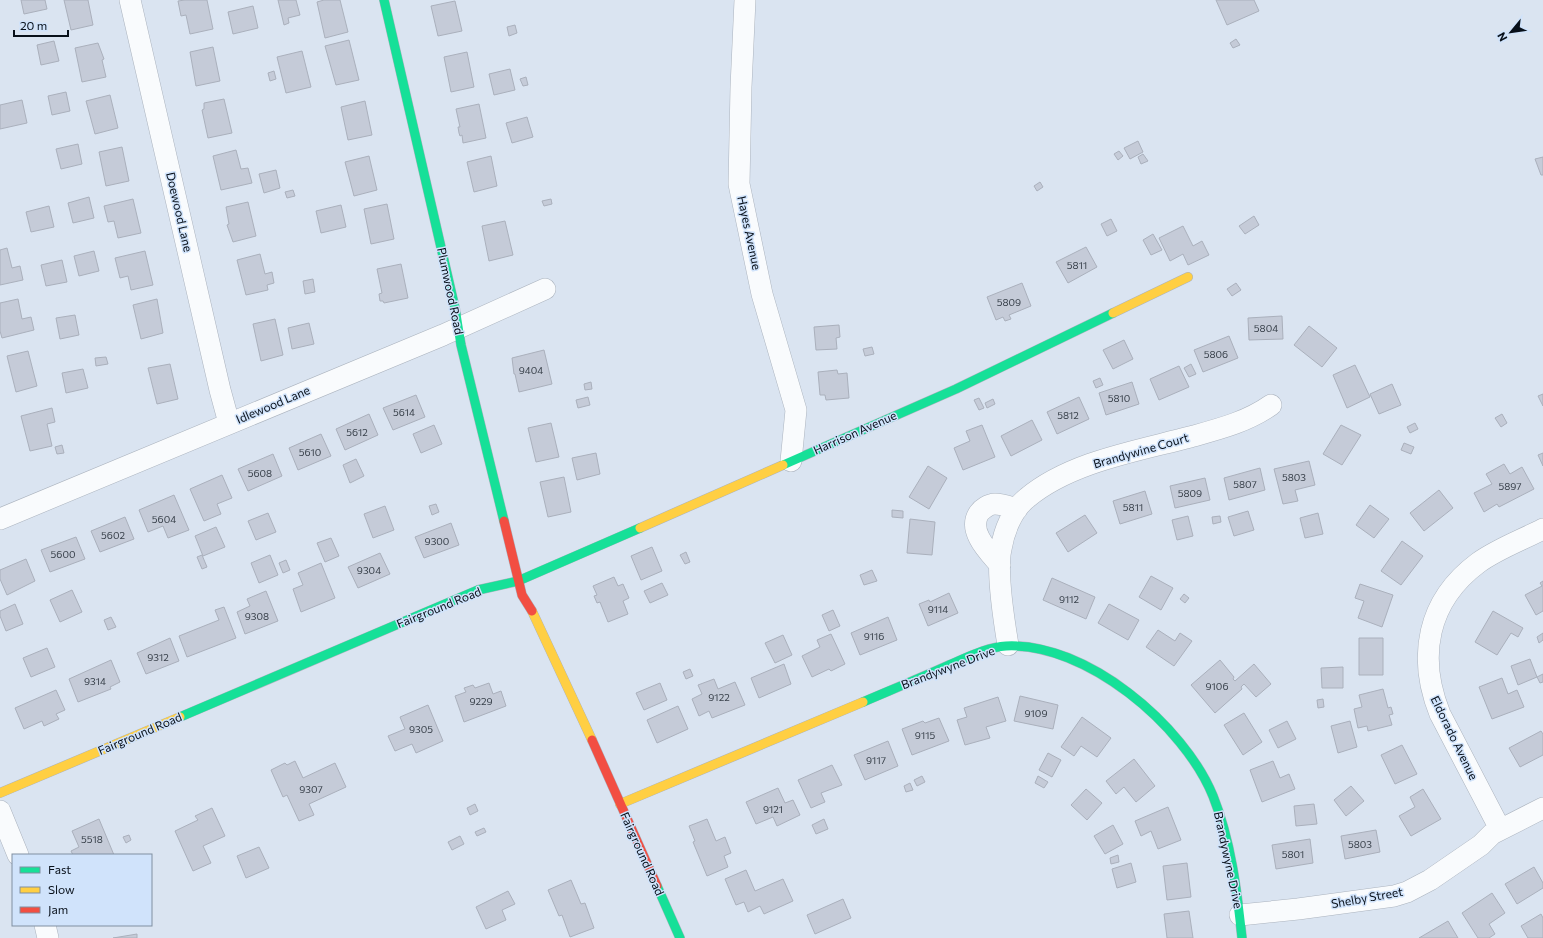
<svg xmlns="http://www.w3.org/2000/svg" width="1543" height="938" font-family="Commissioner,sans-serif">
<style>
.building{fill:#c5cbd8;stroke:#aab0bc}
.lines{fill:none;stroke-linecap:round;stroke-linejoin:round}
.street-casing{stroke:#abb3be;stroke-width:22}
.fast-casing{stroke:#abb3be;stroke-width:10}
.slow-casing{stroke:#abb3be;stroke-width:10}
.jam-casing{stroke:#abb3be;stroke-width:10}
.street{stroke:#f9fbfd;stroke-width:21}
.fast{stroke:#16e098;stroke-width:9}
.slow{stroke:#ffcf43;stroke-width:9}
.jam{stroke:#f24e42;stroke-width:9}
.labels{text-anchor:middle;stroke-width:3;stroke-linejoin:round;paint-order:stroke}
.number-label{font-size:10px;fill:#38404a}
.street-label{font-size:12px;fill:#08101a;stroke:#d0e3fb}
</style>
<rect width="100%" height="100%" fill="#dae4f1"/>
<path class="building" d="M21,0H45L47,9L24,14Z
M64,0H88L93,25L71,30Z
M185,0H207L213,29L190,34L186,15L181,16L178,1Z
M278,0H296L300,15L288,18L289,23L284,25Z
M324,0H340L348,32L325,38L317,2Z
M1216,0H1254L1259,11L1227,25Z
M455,1L462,31L438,36L431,6Z
M253,6L258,28L233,34L228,12Z
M515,25L517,33L509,36L507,27Z
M1236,39L1240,45L1233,48L1230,43Z
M349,40L359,80L336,85L325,46Z
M54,41L59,61L41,65L37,45Z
M98,43L104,59L102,60L106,77L82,82L75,48Z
M213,47L220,81L196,86L190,52Z
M302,51L311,87L286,93L277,57Z
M467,52L474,87L451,92L444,57Z
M510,69L515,90L494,95L489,74Z
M274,71L276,79L270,81L268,73Z
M526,77L528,85L523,86L520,79Z
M66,92L70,111L52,115L48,96Z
M110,95L118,128L95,134L86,101Z
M224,99L232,133L208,138L202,110L204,109V103Z
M22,100L27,123L0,129V105Z
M365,101L372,135L348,140L341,107Z
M479,104L486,138L463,143L462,135L460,136L459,133L458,127H460L456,109Z
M527,117L533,137L512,143L506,123Z
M1138,141L1143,152L1130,159L1124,148Z
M78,144L82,164L61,169L56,149Z
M122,147L129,181L106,186L99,152Z
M236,150L241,169L248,168L252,183L221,190L213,156Z
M1119,151L1123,156L1118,160L1114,154Z
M1143,154L1148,161L1141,164L1138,157Z
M369,156L377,190L354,196L345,162Z
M491,156L497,186L474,192L467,162Z
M1543,157V175H1541L1535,159Z
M276,170L280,188L264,193L259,174Z
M1040,182L1043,187L1037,191L1034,186Z
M293,190L295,196L287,198L285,192Z
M89,197L94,218L73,223L68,203Z
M133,199L141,233L118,238L114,221L108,222L104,206Z
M551,199L552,204L544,206L542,201Z
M248,202L256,236L233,242L227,225L229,224L226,207Z
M387,204L394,239L371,244L364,209Z
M341,205L346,227L321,233L316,211Z
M49,206L54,227L31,232L26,212Z
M1254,216L1259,225L1245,234L1239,226Z
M1111,219L1117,231L1107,236L1101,224Z
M505,221L513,255L489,261L482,226Z
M1183,226L1193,246L1202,241L1209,255L1188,265L1183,254L1170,261L1159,238Z
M1153,234L1162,250L1151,255L1143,240Z
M1086,247L1097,267L1068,283L1056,262Z
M7,248L12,268L20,266L23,280L0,285V250Z
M94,251L99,271L79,276L74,256Z
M145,251L153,285L131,290L128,276L120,278L115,258Z
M260,254L265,274L272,272L274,283L267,285L268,290L246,295L237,260Z
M62,260L67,282L46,286L41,265Z
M401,264L408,298L384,303L383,301H380L379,294L382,293L377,269Z
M313,279L315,292L305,294L303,281Z
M1022,283L1031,306L1009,315L1011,319L1005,321L1003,317L996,320L987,297Z
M1236,283L1241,290L1232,296L1227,289Z
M18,299L22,319L31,317L34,330L2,338L0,331V303Z
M157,299L163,333L141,339L133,305Z
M75,315L79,335L60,339L56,318Z
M1282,316L1283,339L1249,340L1248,318Z
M275,319L283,355L261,361L253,324Z
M309,323L314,344L292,349L288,328Z
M839,325L840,337L836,338L837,349L816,350L814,327Z
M1309,326L1337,348L1322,367L1294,345Z
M1229,336L1238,358L1203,372L1194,350Z
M1124,340L1133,359L1113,369L1103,350Z
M872,347L874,354L865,356L863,349Z
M544,350L552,384L519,392L515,374H514L512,358Z
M28,351L37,386L16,392L7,356Z
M106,357L108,364L96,366L95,358Z
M170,364L178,399L157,404L148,368Z
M1191,364L1196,374L1189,377L1184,368Z
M1355,365L1370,397L1347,408L1333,375Z
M1179,366L1189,387L1159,400L1150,379Z
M83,369L88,388L66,393L62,373Z
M837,370L838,374L847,373L849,398L826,400L825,395H820L818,372Z
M1100,378L1103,385L1096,388L1093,381Z
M591,382L592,389L585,390L584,384Z
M1132,382L1139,404L1106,415L1099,393Z
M1392,384L1401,405L1379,414L1370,394Z
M1543,394V406L1538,396Z
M416,395L425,417L393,430L383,408Z
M588,397L590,405L578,408L576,400Z
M1079,397L1089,419L1057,434L1047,412Z
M979,398L984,408L979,410L974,400Z
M993,399L995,404L987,408L985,403Z
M52,408L55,422L47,424L52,446L30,451L21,416Z
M369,414L378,435L345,450L336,429Z
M1502,414L1507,423L1501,427L1495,418Z
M1032,420L1042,440L1011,456L1001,436Z
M551,423L559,457L536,462L528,428Z
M1415,423L1418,429L1410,433L1407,427Z
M434,425L442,444L421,453L413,434Z
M982,425L995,457L963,470L954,448L970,441L966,431Z
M1341,425L1361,435L1342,465L1323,454Z
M321,434L331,456L298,470L289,448Z
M1404,443L1414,447L1411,454L1401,450Z
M62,445L64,453L57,454L55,447Z
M596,453L600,474L577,480L572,458Z
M1543,453V466L1538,455Z
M273,454L282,476L248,491L238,469Z
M356,459L364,476L350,483L343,465Z
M1309,461L1315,485L1295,490L1298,501L1283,504L1274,469Z
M1504,464L1510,474L1522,467L1534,489L1499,507L1497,504L1484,512L1474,493L1492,484L1486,474Z
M928,466L947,478L929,509L909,497Z
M1260,468L1265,490L1229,500L1224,478Z
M222,475L232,498L217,504L221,514L204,521L190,489Z
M564,477L571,512L548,517L540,482Z
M1205,478L1210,500L1175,508L1170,486Z
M1439,490L1453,508L1424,531L1410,513Z
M1145,491L1152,514L1120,524L1113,501Z
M174,495L189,530L168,538L163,526L148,532L139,510Z
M436,504L439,512L432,515L429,506Z
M1370,505L1389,519L1374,538L1356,525Z
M385,506L394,530L373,538L364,514Z
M892,510L903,511V518L892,517Z
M1248,511L1254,530L1234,536L1228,517Z
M268,513L276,532L256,540L248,521Z
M1318,513L1323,534L1305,538L1300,518Z
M1085,515L1097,533L1068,552L1056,533Z
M1188,516L1193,536L1177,540L1172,520Z
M1220,516L1221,522L1213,524L1212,517Z
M125,517L134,539L100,552L91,531Z
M910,519L935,522L932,555L907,553Z
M451,523L459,545L424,558L415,537Z
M216,527L225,547L203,556L195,536Z
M76,537L85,559L50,572L41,550Z
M331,538L339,556L325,562L317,543Z
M1402,541L1423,556L1401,585L1381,571Z
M652,547L662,571L641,580L631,556Z
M686,552L690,562L685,564L680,555Z
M380,553L390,574L358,588L348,567Z
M202,555L207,567L202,569L197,557Z
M270,555L278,575L259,583L251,563Z
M26,559L35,581L7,595L0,579V570Z
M286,560L290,570L283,573L279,563Z
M321,563L335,598L301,612L293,589L303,585L298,573Z
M872,570L877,581L864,585L860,575Z
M1151,576L1173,588L1161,610L1139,597Z
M614,577L618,586L623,584L629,598L623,601L628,614L608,622L600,602L597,603L594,596L597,595L593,586Z
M1052,578L1095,597L1086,619L1043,600Z
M1543,581V611L1536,615L1525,595L1542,586L1540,583Z
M662,583L668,595L650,603L644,591Z
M1360,584L1393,595L1382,627L1358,618L1364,601L1355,598Z
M72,590L82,612L60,622L50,600Z
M266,591L278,621L245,634L237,612L250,606L247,599Z
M949,593L958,613L928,626L919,604L929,600L930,602Z
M1184,594L1189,598L1185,603L1180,599Z
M15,604L23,624L6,631L0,616V611Z
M1109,604L1139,620L1128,640L1098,623Z
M224,607L236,638L187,657L179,636L219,620L215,610Z
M833,610L840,626L829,631L822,615Z
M1493,611L1523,628L1518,637L1511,633L1497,655L1475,642Z
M111,617L116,627L108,630L104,620Z
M888,617L897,640L860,655L851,633Z
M1158,630L1175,641L1180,633L1192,641L1174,666L1146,647Z
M1543,633V640L1539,643L1537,637Z
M831,634L845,664L831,671L829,669L812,677L802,656L820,647L817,640Z
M783,635L792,655L775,663L765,643Z
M170,638L179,661L146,674L137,653Z
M1359,638H1383V675H1359Z
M47,648L55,667L31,677L23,658Z
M1530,659L1537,677L1518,685L1511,666Z
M111,660L120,682L110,687L111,689L78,702L69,679Z
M1220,660L1234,677L1233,679L1235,681L1254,664L1271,684L1256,697L1244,684L1241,687L1242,689L1215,713L1191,685Z
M784,664L791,684L759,698L751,678Z
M1343,667V688H1322L1321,668Z
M690,669L693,676L686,679L683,672Z
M1543,674V682L1540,683L1537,677Z
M1502,678L1508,694L1517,690L1524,707L1492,719L1479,687Z
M714,679L718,689L735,682L745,705L712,718L709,711L699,716L692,699L702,694L698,685Z
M489,683L493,694L501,691L506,706L464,722L455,696L466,692L464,688L473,685L475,688Z
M660,683L667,700L644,710L636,693Z
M1383,689L1388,708L1391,707L1393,714L1389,715L1392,725L1368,731L1367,726L1358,728L1354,709L1362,707L1359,695Z
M56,690L65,710L56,714L59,719L44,726L42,721L24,729L15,708Z
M1020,696L1058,705L1053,729L1014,721Z
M998,697L1006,721L986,727L990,738L965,745L957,720L967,717L964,708Z
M1323,699L1324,707L1318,708L1317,700Z
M428,705L443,741L416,753L412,744L395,751L388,736L405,729L400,717Z
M678,706L688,729L657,743L647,720Z
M1244,713L1262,742L1243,755L1224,725Z
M1082,717L1111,738L1097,757L1081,746L1074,756L1061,747Z
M939,718L949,741L912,755L902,729L923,721L925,723Z
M1287,721L1296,739L1278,748L1269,730Z
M1350,721L1357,747L1338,753L1331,726Z
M1541,731L1543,734V755L1520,767L1509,748Z
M888,741L898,766L865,780L854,755Z
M1402,745L1417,774L1395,784L1381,755Z
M1048,753L1061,760L1052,777L1039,770Z
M1134,759L1155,786L1136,802L1124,787L1116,794L1106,781Z
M295,761L303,778L335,763L346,787L309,804L314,815L299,821L287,795L283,797L271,770L285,763L287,765Z
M1273,761L1280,778L1289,774L1295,789L1262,802L1250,770Z
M832,765L842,785L821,793L825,802L811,808L798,780Z
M922,776L925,782L917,786L914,780Z
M1038,776L1048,782L1044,788L1035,783Z
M910,783L913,790L906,792L904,786Z
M1351,786L1364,801L1346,816L1334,800Z
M778,788L785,803L793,800L800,815L777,826L773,817L756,824L746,802Z
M1086,789L1102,803L1087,820L1071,805Z
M1423,789L1441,819L1411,836L1399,816L1415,807L1410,797Z
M475,804L478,811L470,815L467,808Z
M1314,804L1317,824L1296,826L1294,806Z
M1168,807L1181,840L1158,849L1151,831L1141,836L1135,821Z
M212,808L225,836L203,846L211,863L193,871L175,831L198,820L195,816Z
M99,819L114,855H73L71,851L79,847L72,831Z
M707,819L716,841L725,837L731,853L724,856L728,867L707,876L693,842L695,841L689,826Z
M824,819L828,829L816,834L812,825Z
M1113,825L1123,844L1105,854L1094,836Z
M484,828L486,832L477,836L475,832Z
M1376,830L1380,852L1345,859L1341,836Z
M129,835L131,840L126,843L123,837Z
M460,836L464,844L452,850L448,842Z
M1310,839L1313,863L1276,869L1272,845Z
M259,847L269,868L246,878L237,856Z
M1118,855L1119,862L1111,864L1110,858Z
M1131,863L1136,882L1117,888L1112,869Z
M1187,863L1191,897L1167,900L1163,866Z
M1534,867L1543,883V888L1517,904L1505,884Z
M746,870L755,891L783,879L793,901L764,914L760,906L748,912L744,902L736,905L725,879Z
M571,880L581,904L585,903L594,928L570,937L562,915L559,916L548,890Z
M508,891L515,904L502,910L506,920L486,929L476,907Z
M1492,893L1505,913L1489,924L1495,934L1489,938H1478L1462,913Z
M843,899L851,918L815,934L807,915Z
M1189,911L1193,938H1167L1164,914Z
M1541,914L1543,918V938H1528L1521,926Z
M1448,921L1458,938H1419Z
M137,934V938H113Z"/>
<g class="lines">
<g class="street-casing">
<path id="street" d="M130,0L220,390L229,423
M745,0L741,87L739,184L762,294L796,410L791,461
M0,519L443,335L545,289
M1000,565C989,552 967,531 979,513C982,509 989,504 995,504C1002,504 1010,507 1017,509
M1008,645C1004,621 996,572 1001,549C1004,531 1012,510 1027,498C1070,462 1137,451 1190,437C1219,429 1247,422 1271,405
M0,811L18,855
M1500,829L1440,714C1417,657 1427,601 1478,563C1497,549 1522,540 1543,529
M1240,915L1298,909L1394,896L1407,892L1430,880L1481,845L1492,834L1543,808
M45,925L48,938"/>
</g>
<g class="fast-casing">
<path id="fast" d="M384,0L455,308L461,345L504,521
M783,465L956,389L1113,313
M863,702C891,690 920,678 949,665C966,658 987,647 1006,646C1086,642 1184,725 1213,796C1231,841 1237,891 1242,938
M180,717L478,590L518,581L640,528
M657,886L680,938"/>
</g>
<g class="slow-casing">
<path id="slow" d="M1113,313L1188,277
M640,528L783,465
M532,611L592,740
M0,793L180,717
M620,804L863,702"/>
</g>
<g class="jam-casing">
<path id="jam" d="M504,521L522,595L532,611
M592,740L657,886"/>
</g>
<use href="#street" class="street"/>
<use href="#fast" class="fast"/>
<use href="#slow" class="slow"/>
<use href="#jam" class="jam"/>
</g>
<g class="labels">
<g class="number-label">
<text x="1077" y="269">5811</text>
<text x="1009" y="306">5809</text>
<text x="1266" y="332">5804</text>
<text x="1216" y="358">5806</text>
<text x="531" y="374">9404</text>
<text x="1119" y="402">5810</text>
<text x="404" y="416">5614</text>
<text x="1068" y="419">5812</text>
<text x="357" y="436">5612</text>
<text x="310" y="456">5610</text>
<text x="260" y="477">5608</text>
<text x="1294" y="481">5803</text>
<text x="1245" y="488">5807</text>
<text x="1510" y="490">5897</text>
<text x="1190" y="497">5809</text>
<text x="1133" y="511">5811</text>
<text x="164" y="523">5604</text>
<text x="113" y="539">5602</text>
<text x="437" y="545">9300</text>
<text x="63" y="558">5600</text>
<text x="369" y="574">9304</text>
<text x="1069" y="603">9112</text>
<text x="938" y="613">9114</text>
<text x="257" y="620">9308</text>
<text x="874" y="640">9116</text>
<text x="158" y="661">9312</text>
<text x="95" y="685">9314</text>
<text x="1217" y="690">9106</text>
<text x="719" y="701">9122</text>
<text x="481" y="705">9229</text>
<text x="1036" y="717">9109</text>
<text x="421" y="733">9305</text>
<text x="925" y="739">9115</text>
<text x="876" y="764">9117</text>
<text x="311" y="793">9307</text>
<text x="773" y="813">9121</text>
<text x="92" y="843">5518</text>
<text x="1360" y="848">5803</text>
<text x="1293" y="858">5801</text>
</g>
<g class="street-label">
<text transform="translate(179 212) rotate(77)" y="4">Doewood Lane</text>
<text transform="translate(749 233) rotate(78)" y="4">Hayes Avenue</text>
<text transform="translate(450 291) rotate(78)" y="4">Plumwood Road</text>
<text transform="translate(273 405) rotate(-23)" y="4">Idlewood Lane</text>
<text transform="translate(855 433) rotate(-24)" y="4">Harrison Avenue</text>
<text transform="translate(1141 451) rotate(-16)" y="4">Brandywine Court</text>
<text transform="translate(439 608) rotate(-22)" y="4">Fairground Road</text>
<text transform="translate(948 668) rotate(-21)" y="4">Brandywyne Drive</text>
<text transform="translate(140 734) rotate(-23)" y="4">Fairground Road</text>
<text transform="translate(1454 738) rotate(64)" y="4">Eldorado Avenue</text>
<text transform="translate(642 854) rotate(66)" y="4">Fairground Road</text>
<text transform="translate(1228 860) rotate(78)" y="4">Brandywyne Drive</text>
<text transform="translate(1367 898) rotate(-10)" y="4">Shelby Street</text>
</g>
</g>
<rect x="12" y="854" width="140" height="72" fill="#d0e3fb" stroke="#808fa1"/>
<rect x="20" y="867" width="20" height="6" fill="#16e098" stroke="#808fa1"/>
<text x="48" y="874" font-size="12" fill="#08101a">Fast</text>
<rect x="20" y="887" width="20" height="6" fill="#ffcf43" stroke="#808fa1"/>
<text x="48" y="894" font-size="12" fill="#08101a">Slow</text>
<rect x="20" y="907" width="20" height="6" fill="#f24e42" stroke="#808fa1"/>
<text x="48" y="914" font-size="12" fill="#08101a">Jam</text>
<g transform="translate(1511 32) rotate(241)" stroke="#d0e3fb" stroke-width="3" paint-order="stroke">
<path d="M0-3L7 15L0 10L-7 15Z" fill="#08101a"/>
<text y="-6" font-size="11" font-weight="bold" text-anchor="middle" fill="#08101a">N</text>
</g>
<path d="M14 30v6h54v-6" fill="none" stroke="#08101a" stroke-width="2"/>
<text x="20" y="30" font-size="12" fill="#08101a" stroke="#d0e3fb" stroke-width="3" paint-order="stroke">20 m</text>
</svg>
